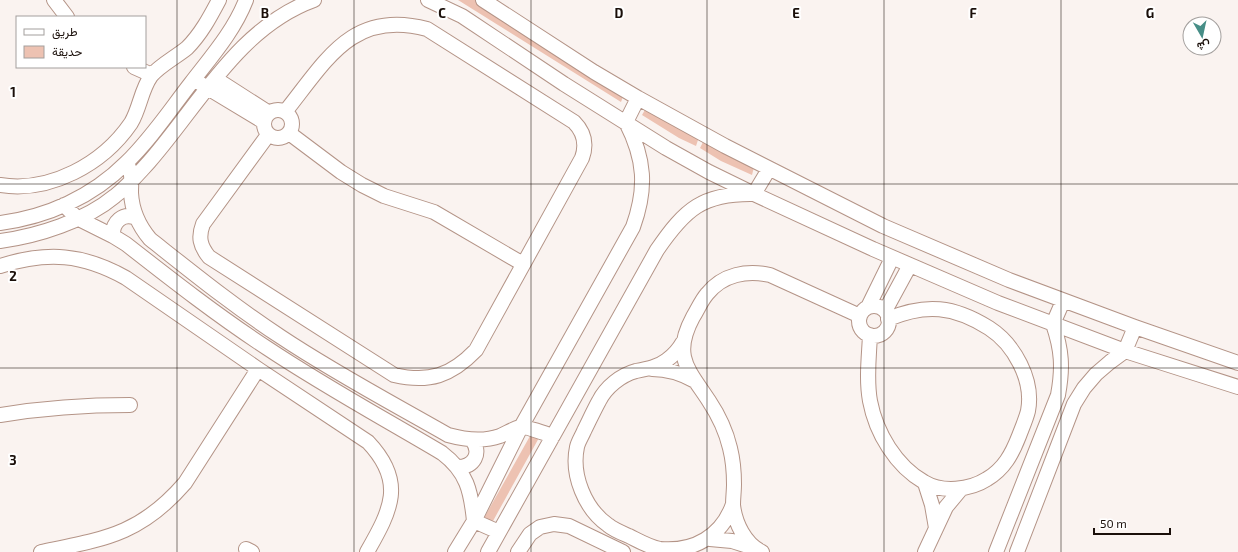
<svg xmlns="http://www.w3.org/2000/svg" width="1238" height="552" font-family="'Exo 2',Vazirmatn,sans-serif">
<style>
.green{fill:#edc2b2}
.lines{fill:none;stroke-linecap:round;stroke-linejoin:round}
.minor-casing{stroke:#b49487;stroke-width:16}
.minor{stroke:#fff;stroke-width:14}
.grid{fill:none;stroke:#1a0f0a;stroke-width:1;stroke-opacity:0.55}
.grid-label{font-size:13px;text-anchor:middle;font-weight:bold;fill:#1a0f0a;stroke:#fff;stroke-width:4;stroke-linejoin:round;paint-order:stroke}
</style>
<rect width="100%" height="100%" fill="#faf3f0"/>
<path class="green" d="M458,0H476L624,94L621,102Z
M646,108L699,137L696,146L679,138L642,115Z
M704,140L754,167L752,175L721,161L700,148Z
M530,436H540L493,521L484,518Z"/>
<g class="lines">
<g class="minor-casing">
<path id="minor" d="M54,0L67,17
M428,0L462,16L564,84L666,148L709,172L754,194L873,249L998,303L1125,351L1238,387
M483,0L594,72L638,98L725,146L883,226L1009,280L1135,327L1238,363
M134,67L152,75
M216,79L269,113
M201,84L264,122
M264 124a14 14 0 1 1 28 0a14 14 0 1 1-28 0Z
M289,133L341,172L362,185L384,196L434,212L523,264
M268,135L203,224C198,237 200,246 209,257L394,375C429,383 451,376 476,350L582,158C587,144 584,132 574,122L427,29C352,9 326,61 285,112
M127,163C133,175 131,181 131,193C132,211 139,226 150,239C193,273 235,307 281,337C335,373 392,403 448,435C466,440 483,442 500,436C507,433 513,429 520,427C526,426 546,434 553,436
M0,185C50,193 103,164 131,123C140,108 141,90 151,76C159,66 176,57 187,48C201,34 210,17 219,0
M64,205L77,218L113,236L126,244C172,280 218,316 267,348C324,386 383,418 442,453C467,472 471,491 474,521L499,532
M0,223C47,217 92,197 126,163C151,139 170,110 191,83C211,57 234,31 246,0
M113,236C112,222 123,212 136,218
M0,241C38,236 85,221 115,196C128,186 138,174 149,162C199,105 239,27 314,0
M0,266C48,251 83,254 126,278L258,369L368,442C406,482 391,510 367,552
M859 321a15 15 0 1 1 30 0a15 15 0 1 1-30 0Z
M868,307L892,258
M885,311L910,265
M870,335C869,357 866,379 870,401C876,433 896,466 924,482C942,493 970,490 987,479C1004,469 1012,454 1019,436C1022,428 1026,419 1028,411C1034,380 1014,344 989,328C954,306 926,303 888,319
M683,342C679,349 674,355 667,360C658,367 647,369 636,371C621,375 606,387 599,401C594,410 589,421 584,431C582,436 578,442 577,447C571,475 585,509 608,525C614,530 622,533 629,536C639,541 649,547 660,549C694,552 722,536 733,504
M652,369C668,369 681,373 695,381
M0,415C43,408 86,405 130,405
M458,467C474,467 482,453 472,440
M925,483L932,505L936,528
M710,539L732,541L754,548
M246,549L252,552
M41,552C104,539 140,535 185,483L258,369
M455,552L474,521L521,427L633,227C647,188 645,159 626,122L638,98
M488,552L657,250C685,209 703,193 754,194L769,169
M518,552L530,534L540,527L554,524L569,526L623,552
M762,552C745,544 735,523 733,505C733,498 734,491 734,484C734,472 733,460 730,448C726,431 719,416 709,401C688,369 672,356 693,317C698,309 701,301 707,294C723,274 747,270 770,275L860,316
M925,552L946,507L961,489
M996,552L1058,395C1063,368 1062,350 1053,324L1063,301
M1017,552L1074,404L1084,388L1096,374L1110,362L1125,351L1135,327"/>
</g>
<use href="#minor" class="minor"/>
</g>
<path class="grid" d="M177,0V552M354,0V552M531,0V552M707,0V552M884,0V552M1061,0V552M0,184H1238M0,368H1238"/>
<g class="grid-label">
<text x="265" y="18">B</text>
<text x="442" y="18">C</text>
<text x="619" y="18">D</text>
<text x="796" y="18">E</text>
<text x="973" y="18">F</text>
<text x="1150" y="18">G</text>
<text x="13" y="97">1</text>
<text x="13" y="281">2</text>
<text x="13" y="465">3</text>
</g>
<rect x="16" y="16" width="130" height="52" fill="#ffffff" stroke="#a39f9d"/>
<rect x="24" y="29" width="20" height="6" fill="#ffffff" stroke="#a39f9d"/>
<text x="52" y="36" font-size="12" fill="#1a0f0a">طريق</text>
<rect x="24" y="46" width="20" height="12" fill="#edc2b2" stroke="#a39f9d"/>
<text x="52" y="56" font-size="12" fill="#1a0f0a">حديقة</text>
<g transform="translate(1202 36) rotate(171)"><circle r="19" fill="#ffffff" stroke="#a39f9d"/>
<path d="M0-3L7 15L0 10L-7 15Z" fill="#478e87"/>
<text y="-6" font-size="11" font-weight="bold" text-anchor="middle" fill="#1a0f0a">ش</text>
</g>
<path d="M1094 528v6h76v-6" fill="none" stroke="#1a0f0a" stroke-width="2"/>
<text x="1100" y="528" font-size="12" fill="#1a0f0a" stroke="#ffffff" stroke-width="3" paint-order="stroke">50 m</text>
</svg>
